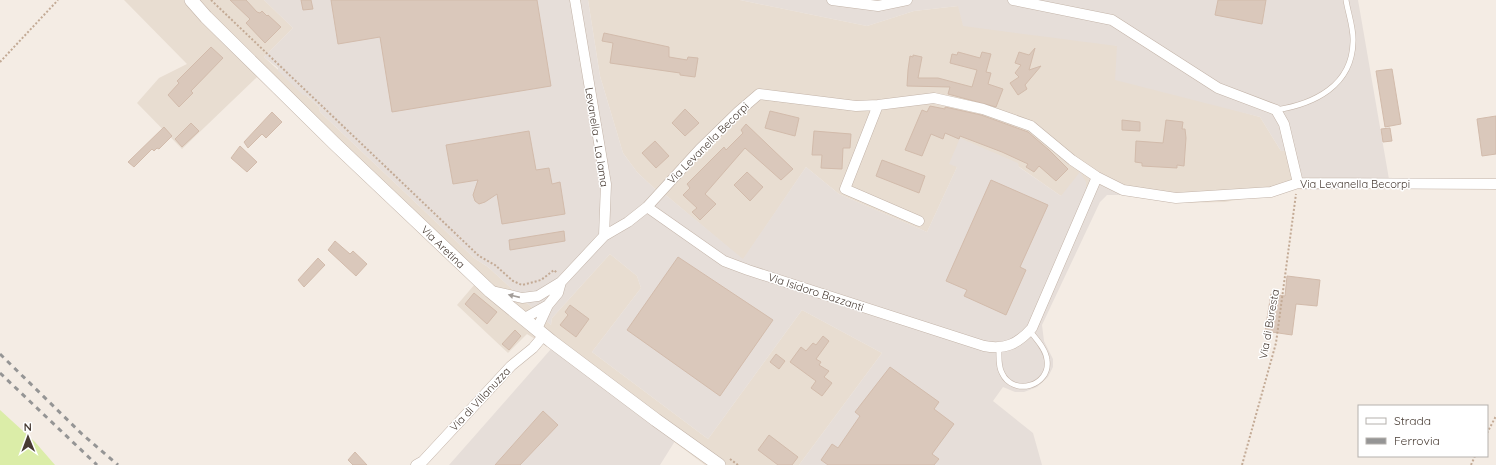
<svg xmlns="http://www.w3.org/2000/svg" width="1496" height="465" font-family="Quicksand,sans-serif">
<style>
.residential{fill:#e8ddd1}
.industrial{fill:#e6ded9}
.green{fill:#dbeda8}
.building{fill:#dac8bb;stroke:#d2bbab}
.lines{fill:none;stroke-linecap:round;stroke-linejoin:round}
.service-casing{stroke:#c3b4a9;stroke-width:6}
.minor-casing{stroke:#c3b4a9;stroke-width:11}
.tertiary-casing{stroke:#c3b4a9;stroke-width:14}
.path{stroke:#c3aa95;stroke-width:2;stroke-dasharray:2 2;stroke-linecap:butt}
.service{stroke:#fff;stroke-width:5}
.minor{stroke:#fff;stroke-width:10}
.tertiary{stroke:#fff;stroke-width:13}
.rail{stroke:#959595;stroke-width:3;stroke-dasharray:5 5;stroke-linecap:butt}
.oneway{fill:#a39d99}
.labels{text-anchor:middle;stroke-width:3;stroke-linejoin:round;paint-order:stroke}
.street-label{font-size:11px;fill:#473b33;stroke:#fff}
</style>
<rect width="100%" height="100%" fill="#f4ece4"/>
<path class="residential" d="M124,0H264L293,28L264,57L319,107L320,112L474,258L488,267L551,325L552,318L610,254L637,276L641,288L592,352L708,439L802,310L882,353L799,465H705L551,349L527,334L508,353L457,305L475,284L257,77L182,149L137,103L159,78L187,64Z
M588,0H740L867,26L914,11L958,6L1118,46L1210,103L1260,117L1281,151L1294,150L1295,189L1225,202L1178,203L1086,190L1061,196L1018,166L957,167L927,232L839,194L806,167L743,260L667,196L655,189L637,172L623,153L600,76Z"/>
<path class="industrial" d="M264,0H588L600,76L623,153L637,172L655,189L667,196L743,259L806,167L839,194L927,232L957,167L949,164L960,138L1018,163L1019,167L1061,196L1080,172L1086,182V189L1100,185L1128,195H1107L1100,202L1042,325L1044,341L1053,359V367L1048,377L1037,387L1024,392H1015L1003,387L993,401L1033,433L1042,465H799L882,353L802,310L708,439L592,352L641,288L637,276L610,254L552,318L551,325L488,267L474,258L320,112L319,107L307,96L303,95L278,71V68L264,57L293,28Z
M740,0H1358L1390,185L1316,190L1295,189L1294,150L1281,151L1260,117L1115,80L1117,46L963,26L958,6L914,11L867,26Z
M551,349L675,441L660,465H449Z"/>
<path class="green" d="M0,410L35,442L55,465H0Z"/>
<path class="building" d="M230,0H246L257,12L260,13L262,11L267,16L268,15L281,27L265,43L246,23L250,19Z
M301,0H311L313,9L303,10Z
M331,0H537L551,86L392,112L380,37L338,44Z
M1218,0H1266L1262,24L1215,15Z
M604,33L669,47V57L687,60L688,57L698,58L695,77L680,75V73L610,63L613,43L602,41Z
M211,47L223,58L191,91L193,93L179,107L168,95L179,83L177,81Z
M1035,48L1029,70L1041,66L1025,85L1027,89L1018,95L1010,83L1019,77L1015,73L1021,65L1015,63L1019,52L1029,55Z
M958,52L980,58L982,52L991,54L986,72L991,73L988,84L1003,89L996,107L948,94L950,87L907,86L908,70L910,56L913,57V55L922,57L918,78H938L972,87L977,70L950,63L952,54L957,55Z
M1392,69L1401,124L1385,127L1376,71Z
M930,106L945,109V107L981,115L1028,132L1049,150L1068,169L1056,181L1039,166L1034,172L1026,167L1028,164L1002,152L960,136L959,139L945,133L943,139L931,134L922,156L905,150L922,110L927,112Z
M685,109L699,123L685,136L672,123Z
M770,111L799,118L795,136L765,128Z
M272,112L282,122L266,138L262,134L248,148L244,142Z
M1496,116V154L1482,156L1477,119Z
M1122,120L1140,122V131L1122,130Z
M1166,120L1183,122L1182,129H1185L1186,138L1184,166L1177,165V168L1142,166V163L1135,162L1136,141L1163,143Z
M191,123L199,131L182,147L175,139Z
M746,124L793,169L781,180L745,148L705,194L716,204L700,220L692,212L697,208L683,195L690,188L687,184L724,147L726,150L743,133L741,130Z
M164,127L172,136L159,149L157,148L154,151L152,149L134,167L128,162Z
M1390,128L1392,141L1383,142L1381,129Z
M529,131L536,170L549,168L552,184L560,182L565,214L502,224L497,194L485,202L479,204L475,201L473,195L478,180L453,184L446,145Z
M814,131L851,134L850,148H843L842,169L821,168L822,155H812Z
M655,141L669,156L656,168L642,153Z
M240,146L257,162L247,172L231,158Z
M882,160L925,176L919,193L876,176Z
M747,172L763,187L750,201L734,185Z
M991,180L1048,205L1020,267L1026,270L1006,315L964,296L967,290L946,281Z
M564,231L565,241L510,250L509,240Z
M335,241L350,254L353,251L367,264L356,276L328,250Z
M678,257L773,320L720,396L627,330Z
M318,258L325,265L304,287L298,280Z
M1287,276L1320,280L1317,306L1296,304L1292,335L1265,331L1271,294L1285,296Z
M474,293L497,312L487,324L465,304Z
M570,305L589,319L576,337L560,325L568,315L565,312Z
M515,330L521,336L509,350L502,344Z
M823,336L829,341L816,359L821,362L819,365L829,371L824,377L832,383L822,396L811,388L816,381L790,362L801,347L806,351L813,343L816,345Z
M776,354L785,361L779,369L770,362Z
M890,367L939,402L934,409L954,424L932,454L939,459L934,465H828L821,460L832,444L838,448L860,416L855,412Z
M543,411L558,425L520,465H495Z
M769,435L798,457L792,465H778L758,450Z
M355,452L367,465H353L348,460Z"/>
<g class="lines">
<g class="service-casing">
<path id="service" d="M1276,110C1314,104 1352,86 1353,42C1354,29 1348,13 1346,0
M999,349C999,356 998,366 1002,373C1013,397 1051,386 1047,360C1046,349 1036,339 1030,331"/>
</g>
<g class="minor-casing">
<path id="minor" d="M832,0L878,6L907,0
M1013,0L1112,20L1218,88L1276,110L1284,124L1298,183
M878,105L845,189L919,221
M647,207L724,261L748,270L984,346C1005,350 1018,344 1032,328L1097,177
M604,236L628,222L647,207L700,149L738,112L759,94L856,106L878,105L934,98L983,109L1031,126L1072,160L1097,177L1123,190L1176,198L1271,192L1298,183L1496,184
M492,291L522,298L538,296L561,282L604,236L606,184L575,0
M523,319L548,305
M537,329L548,305L558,293L561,282
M416,465L423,461L511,366L533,348L544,335"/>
</g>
<g class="tertiary-casing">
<path id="tertiary" d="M191,0L206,17L334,143L490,291L551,341L656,420L719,465"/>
</g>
<path class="path" d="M211,0L479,256L495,265L513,281L522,285L541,280L554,270L557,273
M0,62L58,0
M1487,433L1496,416
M730,459L738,465
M1242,465L1276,343L1296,194
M1471,465L1475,456"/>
<use href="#service" class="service"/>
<use href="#minor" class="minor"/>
<use href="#tertiary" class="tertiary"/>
<path class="rail" d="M0,354L82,434L118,465
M0,373L97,465"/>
</g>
<defs><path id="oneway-solid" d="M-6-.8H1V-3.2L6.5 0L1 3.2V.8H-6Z"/></defs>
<use class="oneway" href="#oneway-solid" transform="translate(514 296) rotate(-167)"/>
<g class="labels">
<g class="street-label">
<text transform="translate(597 137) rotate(81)" y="4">Levanella - La lama</text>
<text transform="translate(708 143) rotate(-45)" y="4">Via Levanella Becorpi</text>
<text x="1355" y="188">Via Levanella Becorpi</text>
<text transform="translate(443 247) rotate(44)" y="4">Via Aretina</text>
<text transform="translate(816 292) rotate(18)" y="4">Via Isidoro Bazzanti</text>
<text transform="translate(1269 324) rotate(-80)" y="4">Via di Buresta</text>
<text transform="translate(480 399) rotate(-47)" y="4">Via di Villanuzza</text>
</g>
</g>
<rect x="1358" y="405" width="130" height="52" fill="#ffffff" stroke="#b5b1ad"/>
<rect x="1366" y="418" width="20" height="6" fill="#ffffff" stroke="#b5b1ad"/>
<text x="1394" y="425" font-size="12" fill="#473b33">Strada</text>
<rect x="1366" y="438" width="20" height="6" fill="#959595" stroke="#b5b1ad"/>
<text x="1394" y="445" font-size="12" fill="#473b33">Ferrovia</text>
<g transform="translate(28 437) rotate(359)" stroke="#ffffff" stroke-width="3" paint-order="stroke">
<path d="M0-3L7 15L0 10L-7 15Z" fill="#473b33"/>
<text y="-6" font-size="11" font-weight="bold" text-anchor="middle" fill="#473b33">N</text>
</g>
</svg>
